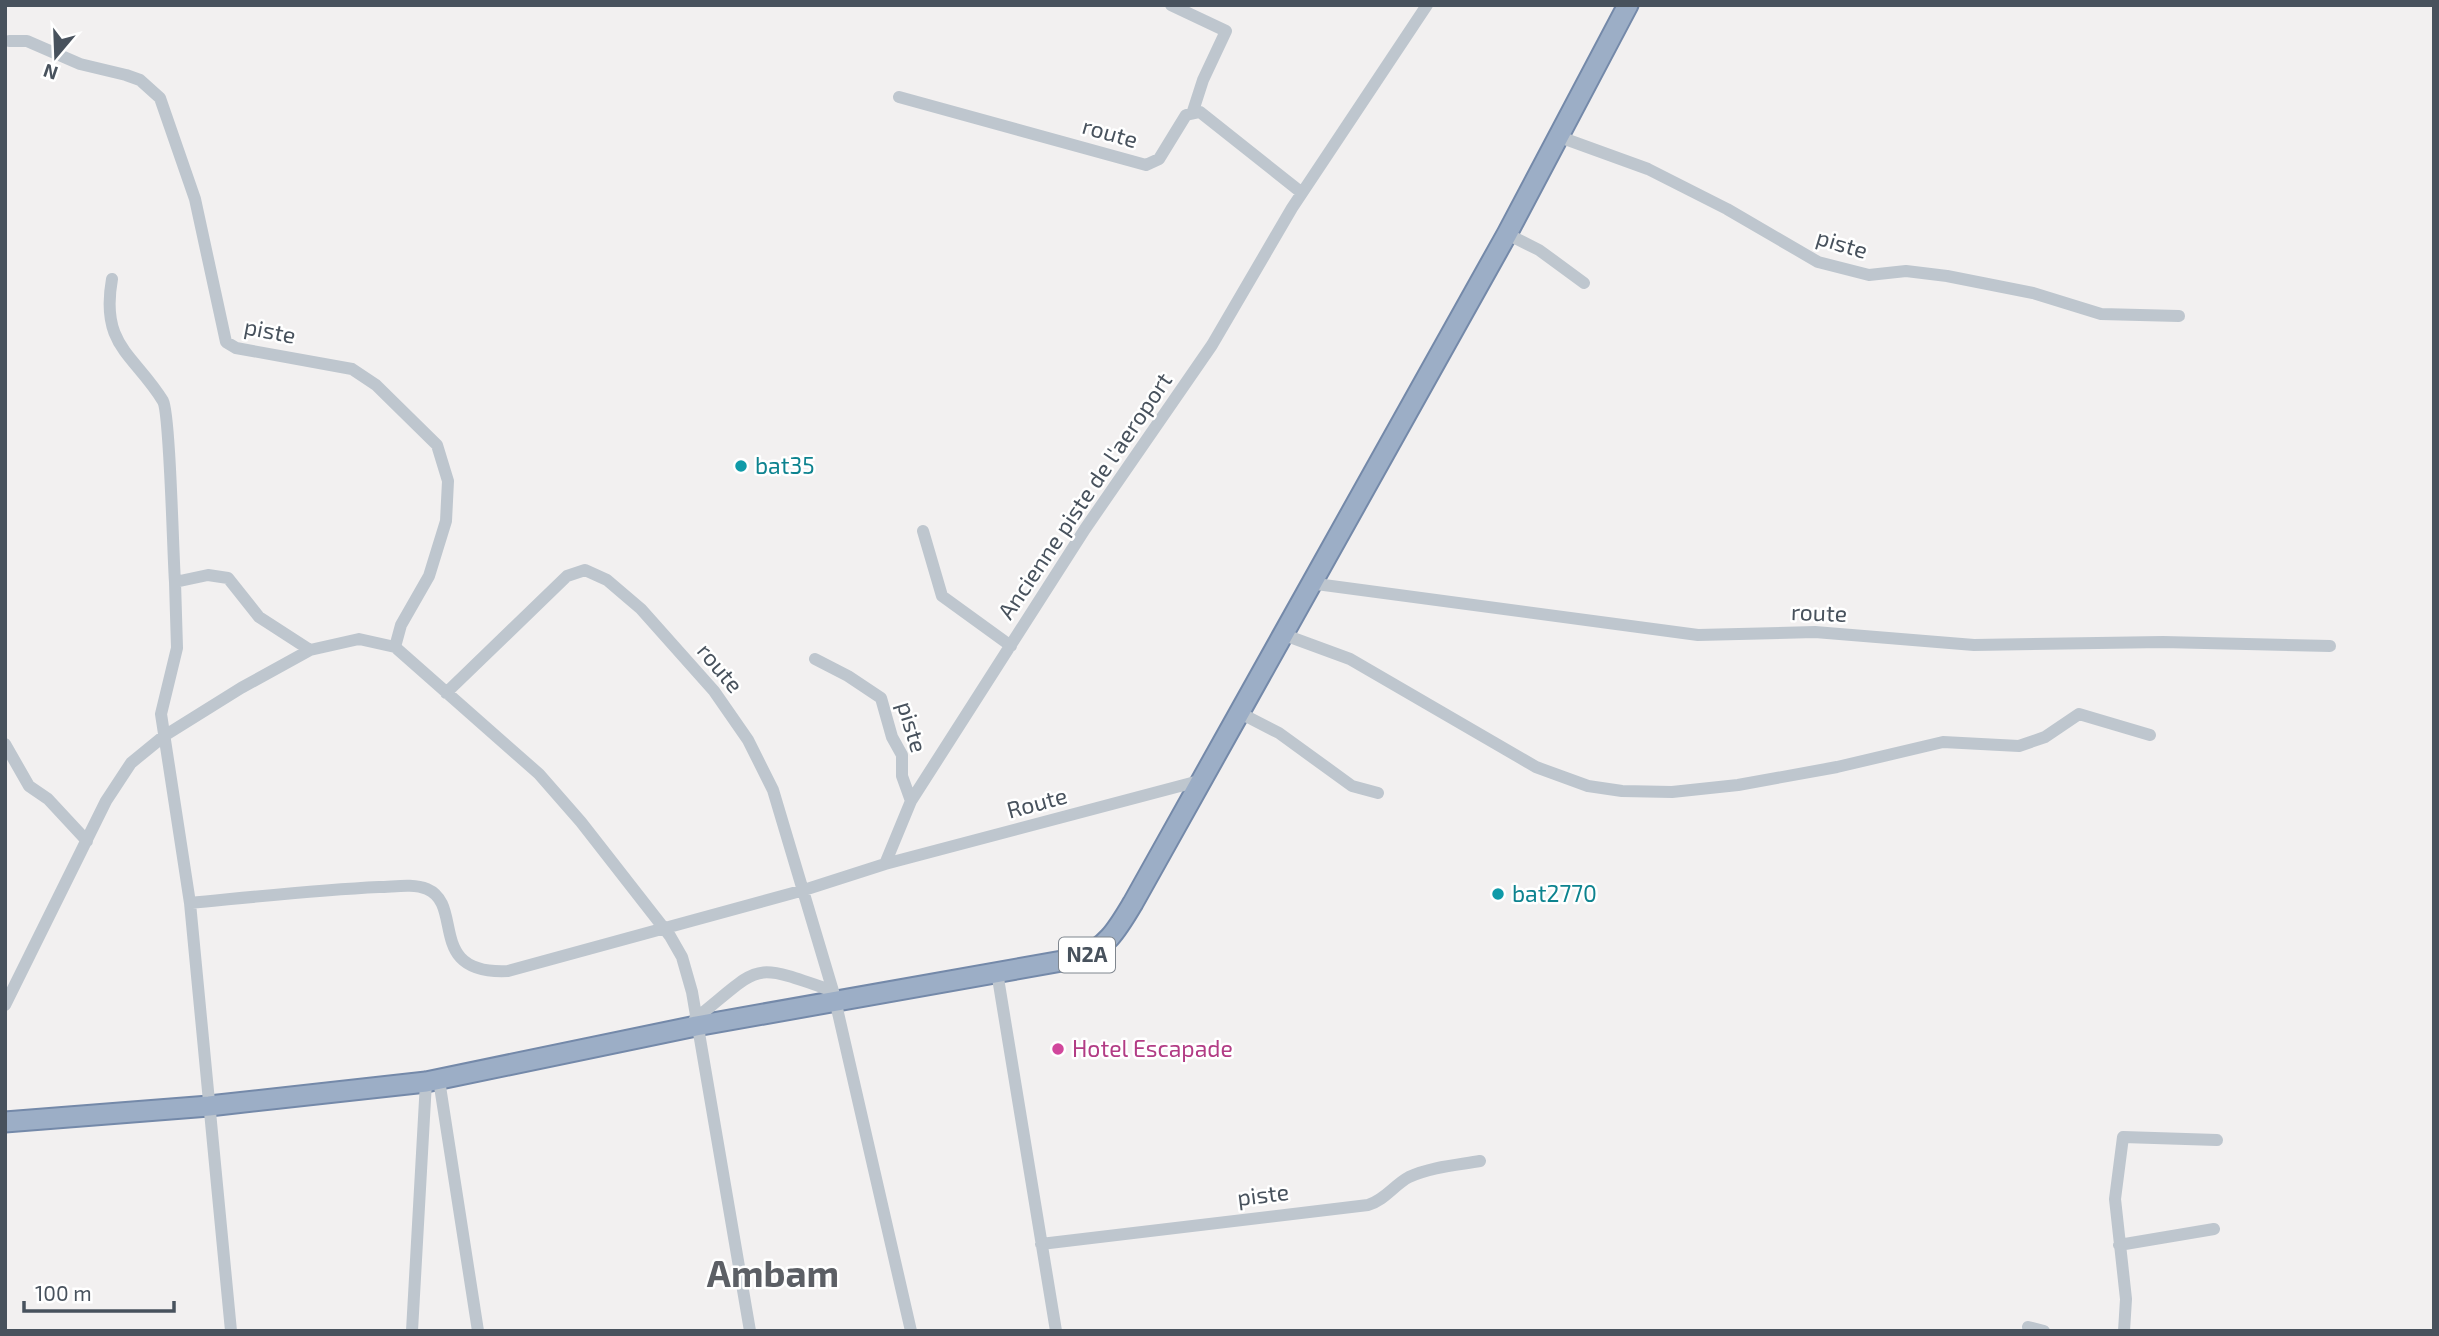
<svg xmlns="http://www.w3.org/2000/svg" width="2439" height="1336" font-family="'Exo 2',sans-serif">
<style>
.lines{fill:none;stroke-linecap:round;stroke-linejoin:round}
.trunk-casing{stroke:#7489a9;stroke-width:23}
.minor{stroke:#bec6ce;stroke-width:12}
.trunk{stroke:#9caec6;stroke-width:19}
.culture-dot{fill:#0f9aa8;stroke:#fff;stroke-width:2.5}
.hotel-dot{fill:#d1479c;stroke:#fff;stroke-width:2.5}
.labels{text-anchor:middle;stroke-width:5;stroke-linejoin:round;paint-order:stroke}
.shield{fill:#fff;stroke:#7f868e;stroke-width:2}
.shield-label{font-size:21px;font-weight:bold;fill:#48525d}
.street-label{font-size:23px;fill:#48525d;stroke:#fff}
.culture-label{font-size:23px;fill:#0d838f;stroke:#fff;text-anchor:start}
.hotel-label{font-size:23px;fill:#b23c85;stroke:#fff;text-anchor:start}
.town-label{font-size:37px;font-weight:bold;fill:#5c5f65;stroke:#fff}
</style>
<rect width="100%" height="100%" fill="#f2f0f0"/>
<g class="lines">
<g class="trunk-casing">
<path id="trunk" d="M5,1122L209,1106L426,1082L696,1026L1079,958C1107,948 1118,928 1133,903L1507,234L1628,5"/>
</g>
<path class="minor" d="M1171,5L1226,31L1203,80L1193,111
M9,41H27L80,64L126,75L140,80L160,98L195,199L226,342L236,348L352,369L376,385L437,445L448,481L446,521L429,576L401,625L395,647
M899,97L1146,165L1159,159L1186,115L1200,112L1302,193
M1557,136L1648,169L1727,209L1818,262L1869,275L1906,271L1947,276L2033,293L2101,314L2179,316
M1507,234L1539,250L1584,283
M112,279C100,346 134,354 163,401C170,414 173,556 175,582
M923,531L942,596L1011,646
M1309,583L1698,635L1815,632L1974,645L2163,642L2330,646
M1282,634L1350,659L1536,767L1588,786L1622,791L1672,792L1738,785L1837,767L1943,742L2019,746L2045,737L2079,714L2150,735
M815,659L848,676L881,698L892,737L902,755V776L911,801
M446,693L567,576L585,570L607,580L641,609L714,691L748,740L773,790L833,991L911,1331
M1240,713L1279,733L1352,786L1378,793
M5,744L29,786L48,799L87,841
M885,864L1199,781
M190,903C253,897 316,890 379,887C393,887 413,883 427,889C465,905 425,975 508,971L804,890L885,864L911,801L1085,529L1212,345L1292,208L1427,5
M997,972L1056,1331
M5,1005L106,801L131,763L164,736L241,688L310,650L359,639L395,647L539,774L581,822L670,936L682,957L692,992L750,1331
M695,1019C763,965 748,961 833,991
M439,1080L478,1331
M1041,1244L1368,1205C1385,1200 1394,1185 1409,1177C1431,1167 1457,1165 1480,1161
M2119,1245L2214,1229
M2028,1327L2044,1331
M231,1331L190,903L161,714L177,648L175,582L208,575L228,578L259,617L310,650
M412,1331L426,1082
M2124,1331L2126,1299L2115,1199L2123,1137L2217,1140"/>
<use href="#trunk" class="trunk"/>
</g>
<g class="culture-dot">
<circle cx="741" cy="466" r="7"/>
<circle cx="1498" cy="894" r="7"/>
</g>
<circle class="hotel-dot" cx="1058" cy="1049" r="7"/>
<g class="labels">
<rect class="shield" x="1059" y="937.5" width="56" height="35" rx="5"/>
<g class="shield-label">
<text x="1087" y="962">N2A</text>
</g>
<g class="street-label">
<text transform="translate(1110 133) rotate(16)" y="8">route</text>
<text transform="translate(1842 244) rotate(17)" y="8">piste</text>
<text transform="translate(270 331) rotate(11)" y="8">piste</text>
<text transform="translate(1085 496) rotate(-56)" y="8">Ancienne piste de l'aeroport</text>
<text transform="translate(1819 613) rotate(2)" y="8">route</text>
<text transform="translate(720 668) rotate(50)" y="8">route</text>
<text transform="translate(912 727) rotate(73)" y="8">piste</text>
<text transform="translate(1037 803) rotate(-15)" y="8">Route</text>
<text transform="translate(1263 1195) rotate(-7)" y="8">piste</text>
</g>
<g class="culture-label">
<text x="755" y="474">bat35</text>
<text x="1512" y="902">bat2770</text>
</g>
<g class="hotel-label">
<text x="1072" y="1057">Hotel Escapade</text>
</g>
<g class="town-label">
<text x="773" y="1287">Ambam</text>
</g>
</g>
<rect width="2439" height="1336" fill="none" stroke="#48525d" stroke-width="14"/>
<g transform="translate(56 56) rotate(199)" stroke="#ffffff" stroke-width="5" paint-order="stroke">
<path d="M0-5L12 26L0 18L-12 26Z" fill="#48525d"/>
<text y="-10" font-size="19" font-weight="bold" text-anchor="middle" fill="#48525d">N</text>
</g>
<path d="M24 1301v10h150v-10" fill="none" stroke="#48525d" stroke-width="3.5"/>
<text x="35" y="1301" font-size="21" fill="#48525d" stroke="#ffffff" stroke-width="5" paint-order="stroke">100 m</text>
</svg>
